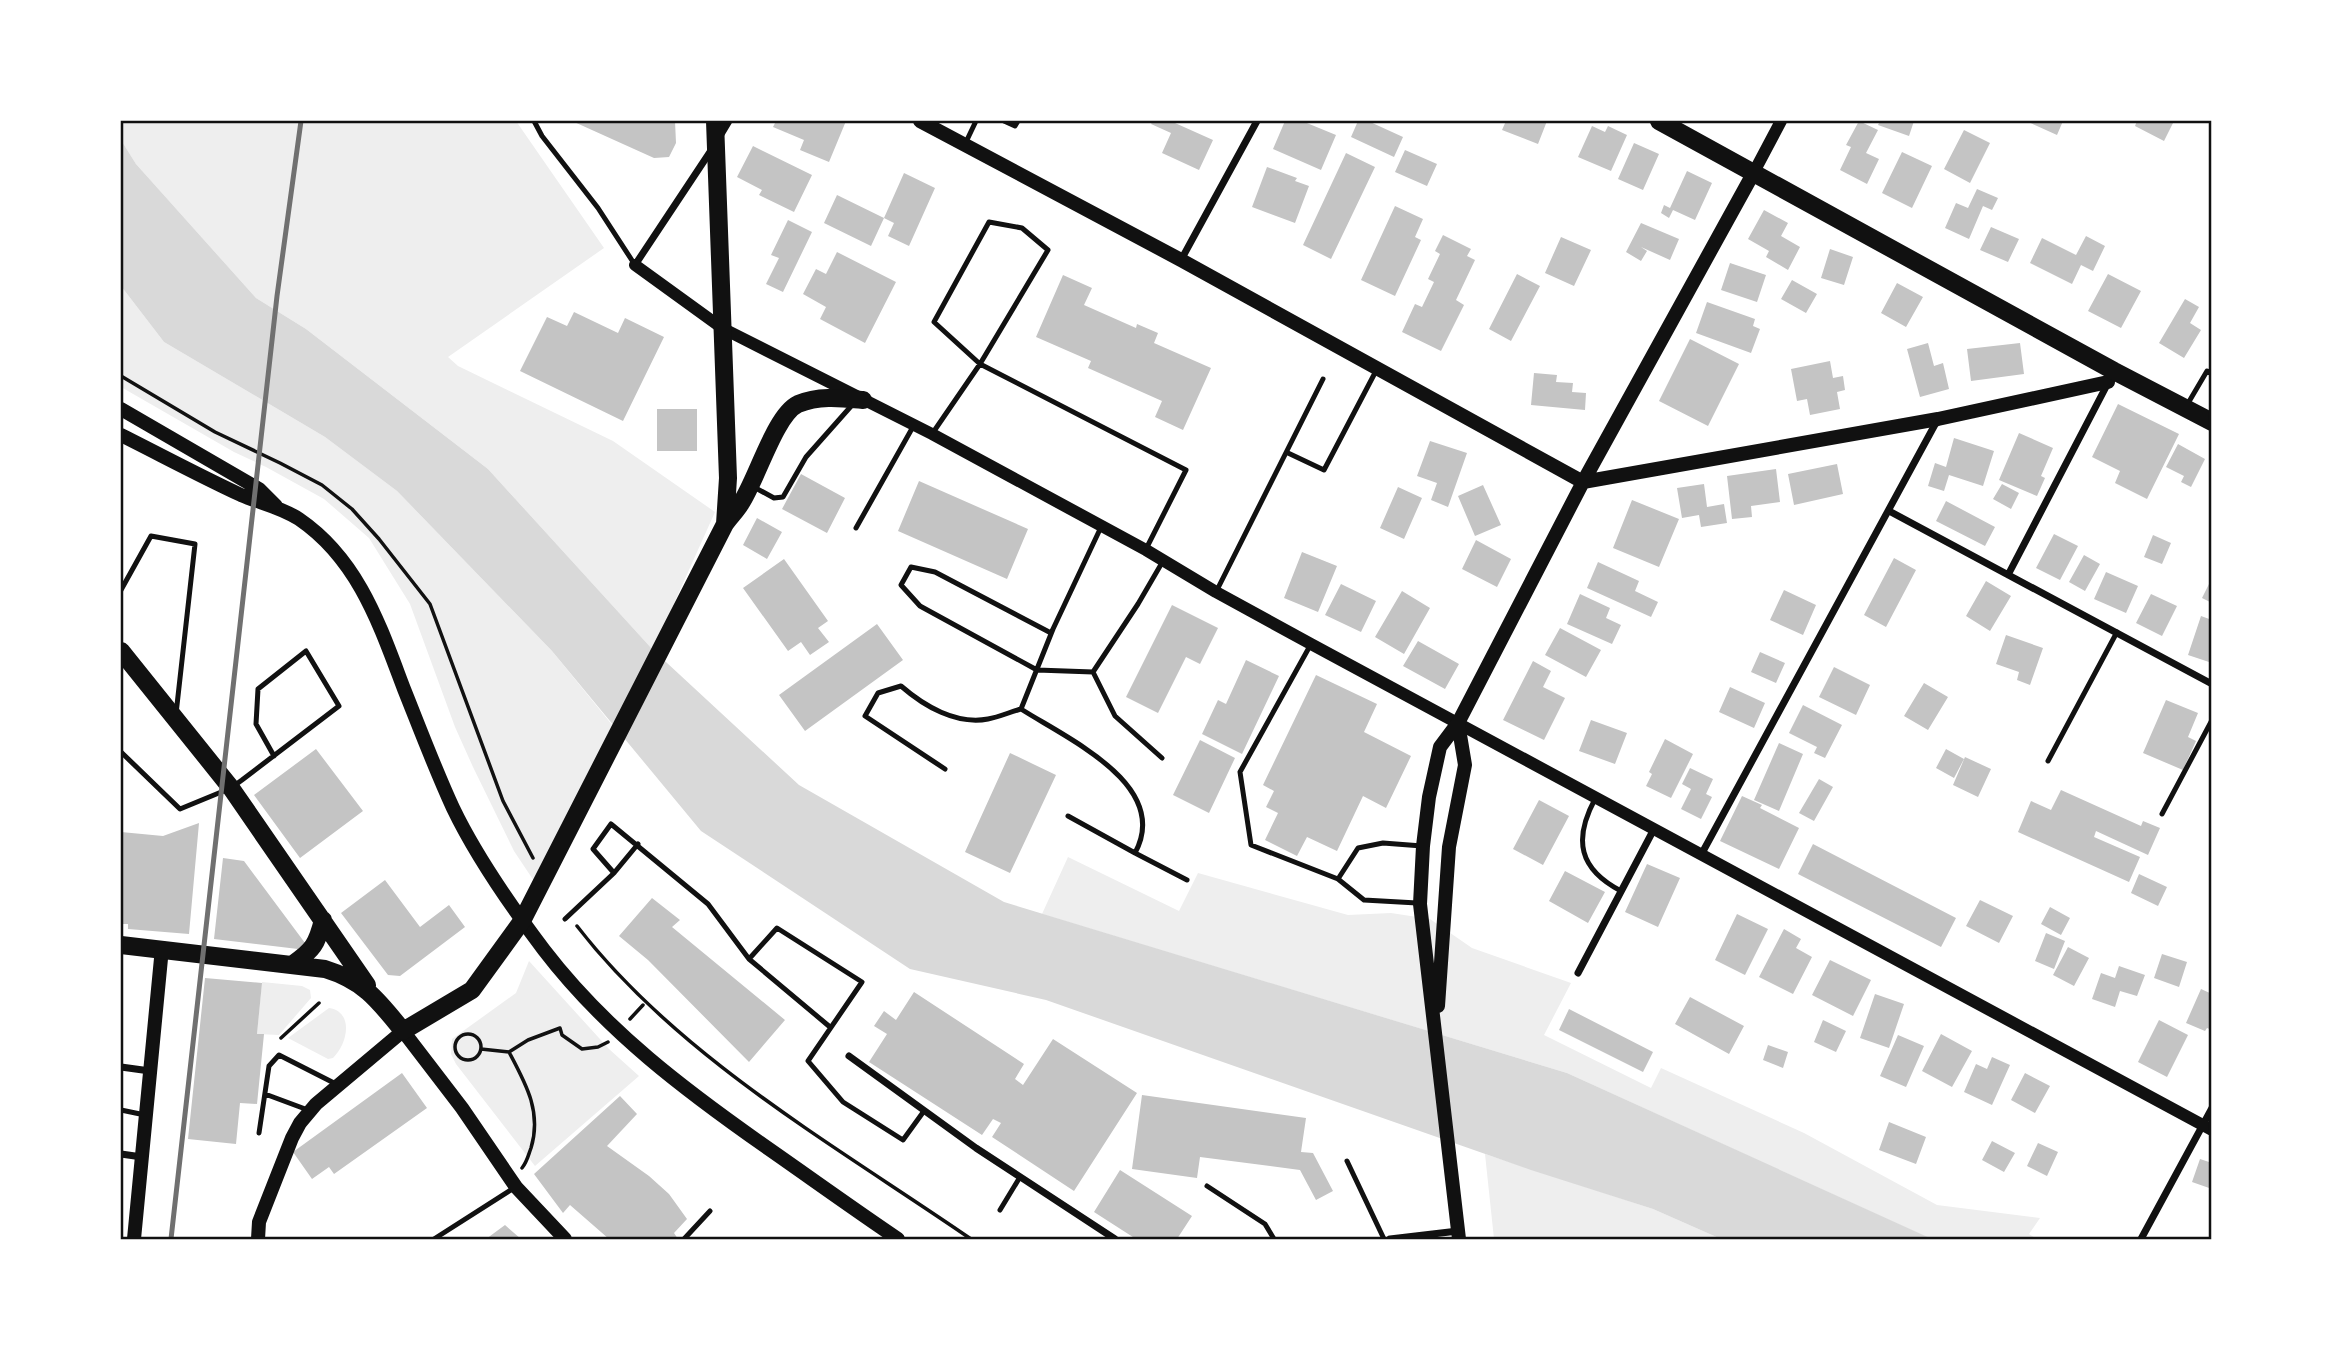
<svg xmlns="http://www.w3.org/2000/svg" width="2333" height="1360" font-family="Mulish,sans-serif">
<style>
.green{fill:#eee}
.water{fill:#d9d9d9}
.building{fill:#c4c4c4}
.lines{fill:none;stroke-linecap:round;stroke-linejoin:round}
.path{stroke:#111;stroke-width:3.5}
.service{stroke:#111;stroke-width:5}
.minor{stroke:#111;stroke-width:7}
.tertiary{stroke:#111;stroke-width:12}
.secondary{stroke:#111;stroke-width:14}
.primary{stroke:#111;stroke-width:18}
.rail{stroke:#707070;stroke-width:5}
.neatline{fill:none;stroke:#111;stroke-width:2.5}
</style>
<rect width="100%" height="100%" fill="#fff"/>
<path class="green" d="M121,121H516L604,248L448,357L458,366L613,441L715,512L653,650L488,469L306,329L256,298L136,164L121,140Z
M121,286L164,342L325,437L397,491L552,651L613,726L534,881L514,851L473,767L455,727L410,604L369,538L324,499L266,467L234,452L121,387Z
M1068,857L1179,911L1198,873L1348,915L1391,913L1430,919L1472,948L1571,983L1544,1035L1651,1088L1661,1068L1804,1133L1937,1205L2040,1218L2029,1234L2037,1239H1931L1567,1073L1042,914Z
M529,961L609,1049L639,1076L535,1166L456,1064L451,1054L452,1039L516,993Z
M262,982L302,986L310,990L311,998L279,1035L257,1034Z
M329,1008C355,1012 347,1045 333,1058L328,1059L288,1038Z
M1485,1154L1653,1209L1721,1239H1494Z"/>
<path class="water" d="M121,140L136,164L256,298L306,329L488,469L653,650L799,785L1004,902L1567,1073L1932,1239H1721L1653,1209L1531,1170L1046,1000L910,969L701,831L552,651L397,491L325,437L164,342L121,286Z"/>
<path class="building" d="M572,121H675L676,143L669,157L654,158Z
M776,121H846L829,162L800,150L804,140L773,127Z
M1153,121H1175V123L1213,140L1199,170L1162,153L1171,133L1151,124Z
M1285,121H1302L1336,135L1321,170L1273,149Z
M1358,121H1368L1403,137L1394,157L1351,137Z
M1506,121H1547L1538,144L1502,130Z
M1859,121L1878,130L1866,153L1879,159L1867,184L1840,170L1851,147L1846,145Z
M1880,121H1914L1909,136L1878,125Z
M2026,121H2063L2057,135Z
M2137,121H2174L2164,141L2135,126Z
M1592,126L1605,132L1608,126L1627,135L1611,171L1578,157Z
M1964,130L1990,143L1970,183L1944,169Z
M1634,143L1659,154L1643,190L1618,179Z
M753,146L812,175L794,212L759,195L762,190L737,177Z
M1405,150L1437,164L1427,186L1395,172Z
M1902,152L1932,166L1912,208L1882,193Z
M1346,153L1375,167L1331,259L1303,245Z
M1267,167L1297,178L1295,181L1309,186L1295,223L1252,207Z
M1687,171L1712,183L1695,220L1673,210L1669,218L1661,213L1664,205L1670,208Z
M904,173L935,188L909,246L888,236L894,223L884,218Z
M1977,189L1998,198L1992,210L1983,206L1969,239L1945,228L1956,203L1968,208Z
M837,195L884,218L871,246L824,223Z
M1395,206L1423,219L1415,237L1421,240L1395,296L1361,280Z
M1764,210L1788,223L1781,236L1800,247L1788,270L1766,257L1769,251L1748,239Z
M788,220L812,232L783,292L766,284L779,258L771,255Z
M1641,223L1679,239L1670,260L1641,247L1647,251L1641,261L1626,252Z
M1991,227L2019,239L2008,262L1980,250Z
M1443,235L1471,249L1467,256L1475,260L1456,300L1464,305L1441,351L1402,332L1415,304L1422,307L1434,282L1428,279L1440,254L1435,251Z
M2086,236L2105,246L2093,271L2081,265L2072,284L2030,263L2042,238L2076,255Z
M1561,237L1591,250L1574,286L1545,273Z
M1830,249L1853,257L1844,285L1821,278Z
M837,252L896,282L865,343L820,319L826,307L803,294L816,269L826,274Z
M1730,263L1766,275L1757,302L1721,290Z
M1517,274L1540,286L1511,341L1489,329Z
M2108,274L2141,291L2121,328L2088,311Z
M1063,275L1092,288L1084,305L1136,328L1137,324L1158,333L1154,343L1211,368L1183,430L1155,417L1162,401L1088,368L1091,361L1036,337Z
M1792,280L1817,294L1806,313L1781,299Z
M1897,283L1923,297L1906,327L1881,313Z
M2185,299L2199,307L2190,323L2201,330L2184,358L2159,343Z
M1707,302L1755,319L1753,326L1760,329L1751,353L1696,333Z
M574,312L618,333L625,318L664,337L623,421L520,371L547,317L567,326Z
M1690,339L1739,364L1708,426L1659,401Z
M1928,343L1934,366L1943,363L1949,389L1920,397L1907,349Z
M2020,343L2024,374L1971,381L1967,349Z
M1830,361L1833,378L1843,376L1845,390L1837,392L1840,409L1810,415L1807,399L1797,401L1791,369Z
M1534,373L1557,375L1556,382L1573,383L1572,392L1586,393L1585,410L1531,405Z
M2118,404L2179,434L2147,499L2115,483L2120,471L2092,457Z
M657,409H697V451H657Z
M2019,433L2053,448L2041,476L2045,478L2037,496L1999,480Z
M1954,438L1994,451L1983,486L1949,475L1944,491L1928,486L1935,463L1946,467Z
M1430,441L1467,453L1448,507L1431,500L1437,483L1417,476Z
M2178,444L2205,459L2191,487L2181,482L2184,476L2166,467Z
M1837,464L1843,494L1794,505L1788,474Z
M1776,469L1780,502L1751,506L1752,517L1732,519L1727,476Z
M801,474L845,498L827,533L782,509Z
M919,481L1028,529L1007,579L898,531Z
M1704,484L1707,507L1724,504L1727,523L1701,527L1699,515L1682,518L1677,488Z
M2002,484L2019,493L2011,509L1993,499Z
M1483,485L1501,525L1475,536L1458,496Z
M1398,487L1422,498L1404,539L1380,528Z
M1632,500L1679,519L1659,567L1613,548Z
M1946,501L1995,527L1985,546L1936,521Z
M757,518L782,532L767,559L743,545Z
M2054,534L2078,546L2060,580L2036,568Z
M2153,535L2171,543L2162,564L2144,557Z
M1476,540L1511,559L1497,587L1462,569Z
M1302,552L1337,566L1318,612L1284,598Z
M2084,555L2100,564L2085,591L2069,582Z
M1894,558L1916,570L1886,627L1864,615Z
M784,559L828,621L818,628L829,642L810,655L801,642L788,651L743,588Z
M1598,562L1639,581L1635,591L1658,602L1651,617L1587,588Z
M2106,572L2138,586L2126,613L2094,599Z
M2212,578V603L2202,598Z
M1986,581L2011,596L1990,631L1966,616Z
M1341,584L1376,601L1361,632L1325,615Z
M1784,590L1816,605L1803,635L1770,620Z
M1402,591L1430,608L1404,654L1375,637Z
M1580,594L1610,608L1606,618L1621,625L1612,644L1567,624Z
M2151,594L2177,606L2162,636L2136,623Z
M1172,605L1218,628L1200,664L1186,657L1158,713L1126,697Z
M2201,616L2212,620V663L2188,655Z
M877,624L903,660L805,731L779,695Z
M1560,628L1601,650L1586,677L1545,655Z
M2006,635L2043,648L2030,685L2017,680L2019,672L1996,664Z
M1418,641L1459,664L1445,689L1403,666Z
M1760,652L1785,663L1776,683L1751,672Z
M1246,660L1279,676L1242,754L1202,734L1218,700L1226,704Z
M1533,661L1551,671L1543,687L1565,698L1544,740L1503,720Z
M1834,667L1870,685L1856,715L1819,697Z
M1316,675L1377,704L1364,732L1411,756L1386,808L1363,796L1337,851L1307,837L1297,856L1265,840L1278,813L1266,807L1274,791L1263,785Z
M1924,683L1948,697L1928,730L1904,716Z
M1730,687L1765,703L1754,728L1719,712Z
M2166,700L2198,713L2188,737L2196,741L2183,770L2143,753Z
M1803,705L1842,725L1825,758L1814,753L1817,747L1789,733Z
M1591,720L1627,733L1615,764L1579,751Z
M1665,739L1693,754L1671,798L1646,786L1652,774L1649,772Z
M1200,740L1235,758L1209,813L1173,795Z
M1779,743L1803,754L1779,811L1754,800Z
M316,749L363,811L300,858L254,795Z
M1946,749L1964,759L1954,778L1936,768Z
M1010,753L1056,775L1010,873L965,852Z
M1965,757L1991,769L1978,797L1953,785Z
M1690,768L1713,779L1706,794L1712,797L1701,819L1681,809L1691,789L1682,784Z
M1819,779L1833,787L1814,821L1799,813Z
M2061,790L2141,826L2143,821L2160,828L2148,855L2096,831L2094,837L2140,857L2129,882L2018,832L2031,801L2051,810Z
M1742,796L1762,805L1760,808L1799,828L1779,869L1720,841Z
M1539,800L1569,816L1543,865L1513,849Z
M199,823L189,934L128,929V924H121V832L163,836Z
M1813,844L1956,918L1941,947L1798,874Z
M223,858L244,861L305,943L298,949L214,939Z
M1647,864L1680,878L1658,927L1625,912Z
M1565,871L1605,892L1588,923L1549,901Z
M2139,874L2167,887L2158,906L2131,893Z
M385,880L420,927L449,905L465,927L400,976L388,975L341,913Z
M652,898L680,920L672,927L785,1020L749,1062L648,960L619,936Z
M1980,900L2013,916L1999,943L1966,926Z
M2050,907L2070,918L2061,935L2041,924Z
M1737,914L1768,929L1745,975L1715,960Z
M1784,929L1801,939L1796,948L1812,957L1793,994L1759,977Z
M2046,933L2065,941L2054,969L2035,961Z
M2068,947L2089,958L2074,986L2053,975Z
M2162,954L2187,962L2179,987L2154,978Z
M1830,960L1871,980L1853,1016L1812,995Z
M2119,966L2145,975L2137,996L2120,991L2115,1007L2092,999L2101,973L2115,978Z
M205,978L262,983L257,1034H264L257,1104L240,1103L236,1144L188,1139Z
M2201,989L2212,994V1030L2207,1028L2205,1031L2186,1023Z
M914,992L1024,1064L1015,1079L1023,1085L1053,1039L1137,1093L1074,1191L992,1137L1001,1123L993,1119L982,1135L869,1062L887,1034L874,1026L884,1011L896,1020Z
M1875,994L1904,1004L1889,1048L1860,1038Z
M1690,997L1744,1026L1729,1054L1675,1024Z
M1569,1009L1653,1052L1643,1072L1559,1030Z
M1823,1020L1846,1031L1836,1052L1814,1042Z
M2159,1020L2188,1035L2167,1077L2138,1062Z
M1941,1034L1972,1051L1952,1087L1922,1071Z
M1898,1035L1924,1046L1906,1087L1880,1076Z
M1768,1045L1788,1052L1783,1068L1763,1060Z
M1992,1057L2010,1065L1992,1105L1964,1092L1976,1064L1987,1069Z
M402,1073L427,1108L334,1174L329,1167L312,1179L293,1152Z
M2025,1073L2050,1086L2035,1113L2011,1100Z
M1142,1095L1306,1118L1301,1152L1313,1153L1333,1191L1316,1200L1300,1170L1200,1157L1197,1178L1132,1169Z
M620,1096L637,1114L607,1146L649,1176L669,1194L687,1219L674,1233L678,1239H609L570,1205L563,1213L534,1174Z
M1889,1122L1926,1137L1916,1164L1879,1150Z
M1992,1141L2015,1153L2004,1172L1982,1160Z
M2038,1143L2058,1152L2047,1176L2027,1166Z
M2200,1159L2212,1163V1189L2192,1182Z
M1120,1170L1192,1216L1177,1239H1136L1094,1212Z
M505,1225L521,1239H486Z"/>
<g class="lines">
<path class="path" d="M121,376L215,432L280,463L322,485L352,509L379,539L430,604L503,801L533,858
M577,926C678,1057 836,1146 971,1239
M630,1019L643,1005
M455 1047a13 13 0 1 1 26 0a13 13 0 1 1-26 0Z
M281,1038L319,1003
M481,1049L509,1052
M522,1168C527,1162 528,1156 531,1148C542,1112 526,1084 509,1052L528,1040L560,1028L562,1035L582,1049L598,1047L608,1042"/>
<path class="service" d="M534,121L542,136L598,208L635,265
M1004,121L1015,126L1018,121
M966,142L976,121
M2187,405L2207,371L2212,374
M932,434L980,364L1048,250L1022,228L989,222L934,322L980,364L1186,470L1146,549
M1288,453L1324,470L1377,369
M752,486L774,498L783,497L806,457L853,404
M856,528L914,425
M121,590L151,536L195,544L176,714
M1216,592L1323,379
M1051,633L935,572L911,567L901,585L920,606L1037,670L1093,672L1138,604L1163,561
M1311,644L1240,772L1251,845L1338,879L1364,900L1417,903
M1093,672L1115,716L1162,758
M1021,709C1066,738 1172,785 1135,853L1068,816
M121,752L180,809L231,788L242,780L339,706L306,651L258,689L256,724L274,756
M2048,761L2117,632
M945,769L865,716L878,693L901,686C924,706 956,725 988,719C999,717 1010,712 1021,709L1053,629L1102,525
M1595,799C1573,840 1579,869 1621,891
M2162,814L2212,720
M638,844L614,873L593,849L611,824L708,904L749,959L830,1027
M1135,853L1187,880
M1338,879L1358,848L1383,843L1422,846
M565,919L614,873
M749,959L777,928L862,982L808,1061L843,1102L903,1140L924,1111
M265,1094L308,1110
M121,1110L145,1115
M259,1133L269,1066L279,1055L336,1084
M1347,1161L1384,1239
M1207,1186L1265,1224L1274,1239
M1000,1210L1020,1177
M434,1239L514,1188
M684,1239L710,1211"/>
<path class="minor" d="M720,136L729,121
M1181,260L1257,121
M635,265L712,149
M1889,511L2212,684
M2008,575L2108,383
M1701,855L1938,419
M1578,973L1654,829
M849,1056L976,1148L1115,1239
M121,1067L150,1071
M121,1154L142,1157
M1390,1239L1458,1231
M2141,1239L2212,1108"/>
<path class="tertiary" d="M1754,172L1781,121
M635,265L722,328L932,434L1146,550L1216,592L1311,644L2212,1130"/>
<path class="secondary" d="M920,121L1181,260L1583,482L1938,419L2108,382
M121,409L259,489L276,506
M121,435C161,455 200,476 241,495C260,503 281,507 299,519C359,560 380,626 404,689C420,729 435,769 453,808C477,858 510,905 544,950C606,1031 686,1091 769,1149C812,1179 855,1210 898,1239
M1438,1006L1449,847L1465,765L1458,723
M134,1239L162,948
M258,1239L259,1222L292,1138L300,1123L316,1104L403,1031L462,1108L516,1187L565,1239
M1459,1239L1420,904L1423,846L1429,797L1440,747L1458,723L1583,482L1754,172"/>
<path class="primary" d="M1659,121L2114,371L2212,422
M725,524C730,517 737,510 741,503C757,479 775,415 798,404C819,395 842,398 863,400
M121,651L231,788L367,985
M121,945L325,969C364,981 378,1000 403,1031L472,990L522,921L725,524L728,478L715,121
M293,964C313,950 317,944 323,920"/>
<path class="rail" d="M171,1239L277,296L301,121"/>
</g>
<rect width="2333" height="1360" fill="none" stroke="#ffffff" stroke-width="245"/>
<rect x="122" y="122" width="2088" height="1116" class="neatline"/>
</svg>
